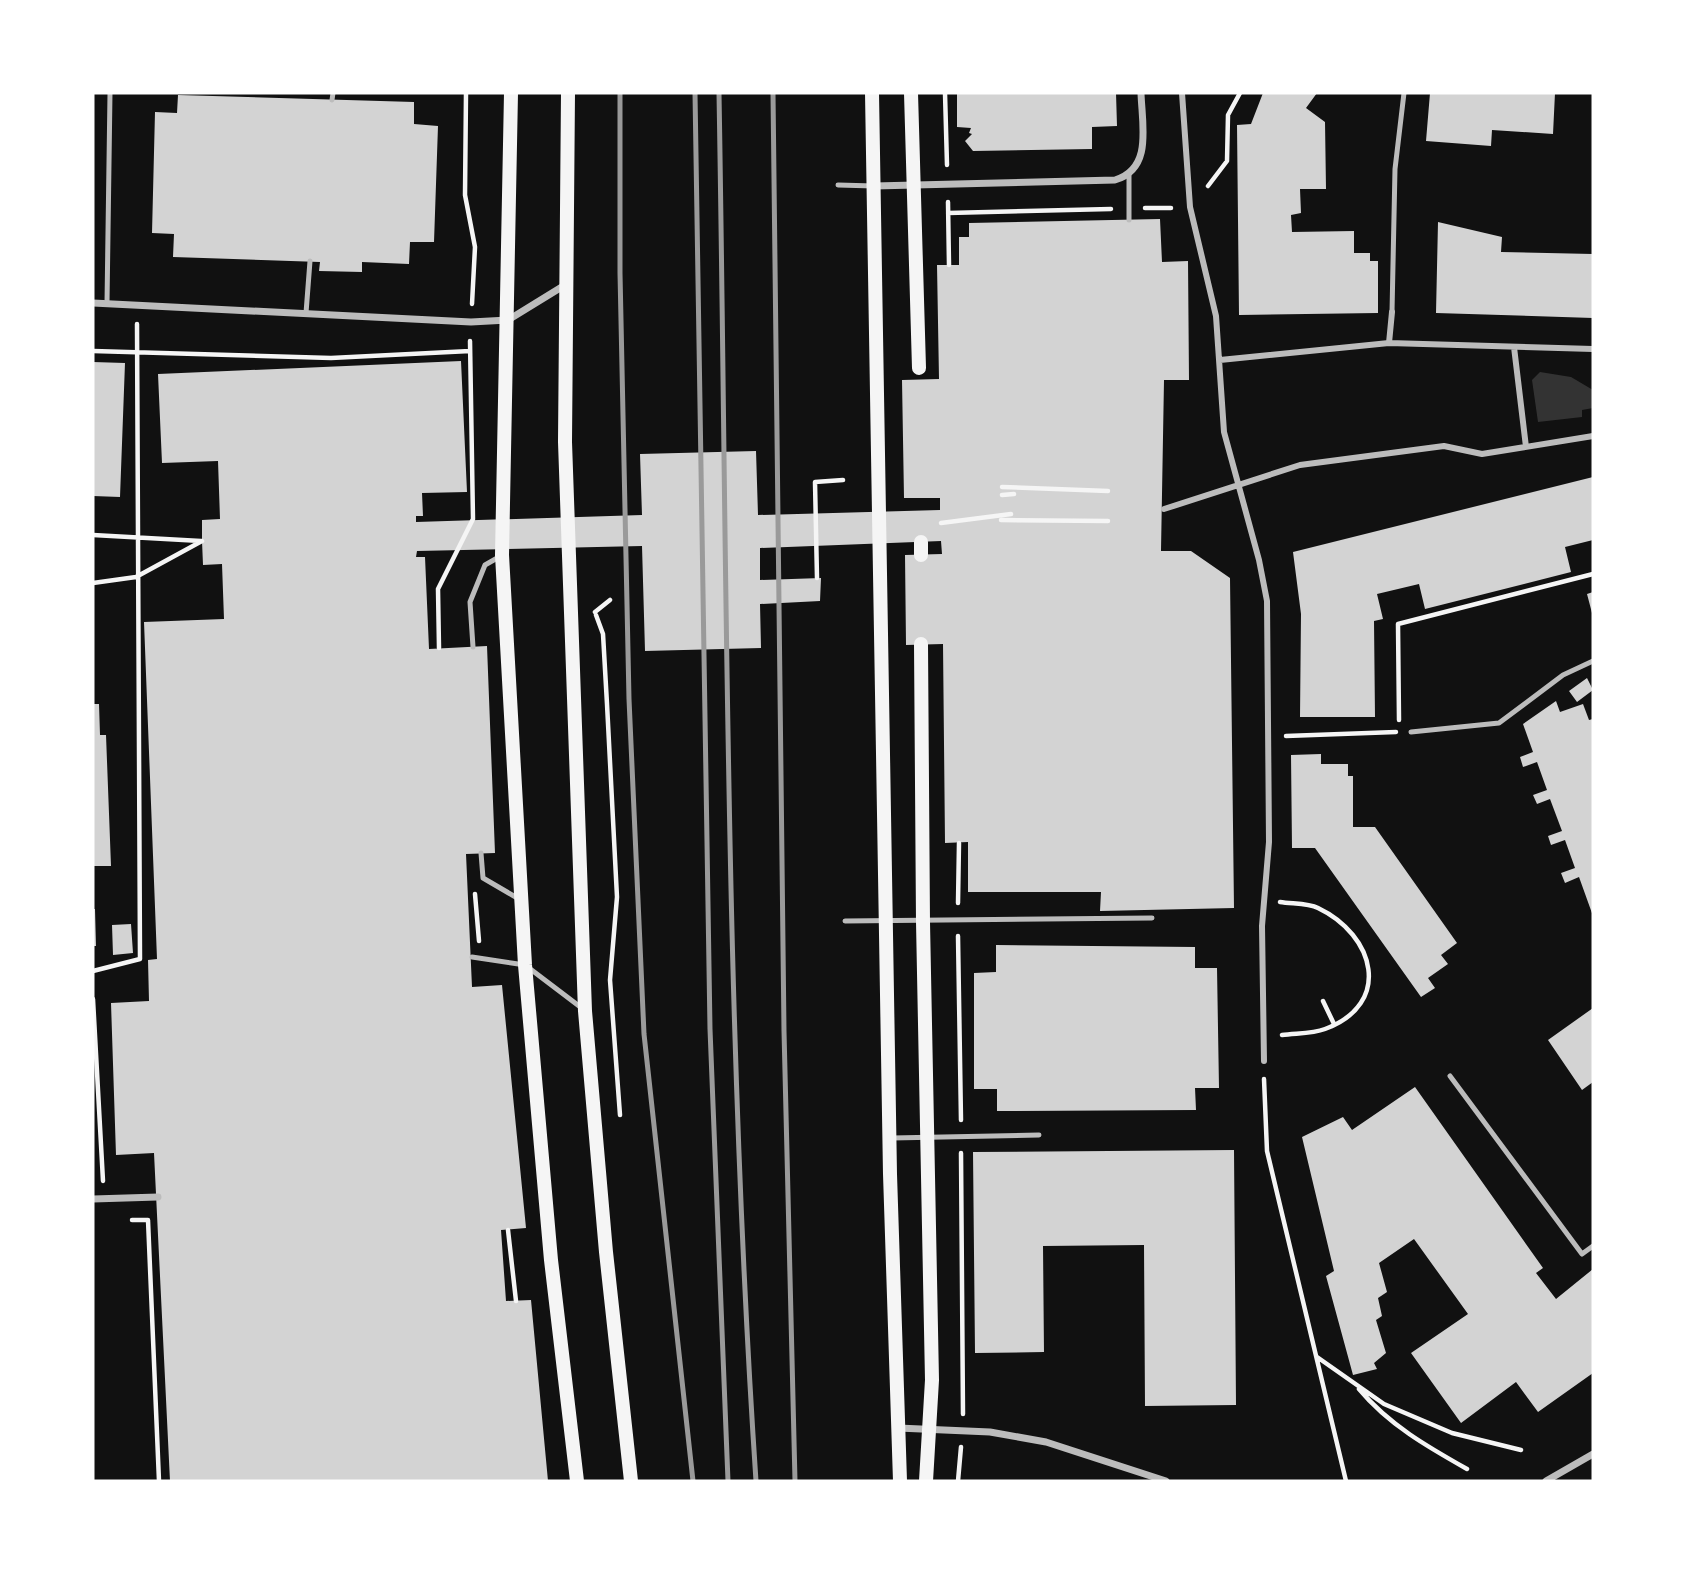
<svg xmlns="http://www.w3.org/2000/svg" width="1686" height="1574" font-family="'Exo 2',sans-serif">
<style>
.water{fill:#333}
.building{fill:#d3d3d3}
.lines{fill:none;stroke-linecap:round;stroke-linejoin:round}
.path{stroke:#f5f5f5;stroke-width:4.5}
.service{stroke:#bcbcbc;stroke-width:5}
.pedestrian{stroke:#bcbcbc;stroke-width:6}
.minor{stroke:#bcbcbc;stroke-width:7}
.secondary{stroke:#f5f5f5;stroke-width:14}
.rail{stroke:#9a9a9a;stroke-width:5}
</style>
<rect width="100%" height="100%" fill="#111"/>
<path class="water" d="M1540,372L1571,377L1593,390V408L1582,410V417L1538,422L1532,380Z"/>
<path class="building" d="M957,93H1116L1117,126L1092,127V149L973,151L965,141L972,134L969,133L971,128L957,127Z
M1263,93H1317L1306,108L1325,122L1326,189H1300L1301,213L1291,215L1292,232L1354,231V253H1370V261H1378V313L1239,315L1237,125L1251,124Z
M1430,93H1555L1553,134L1492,130L1491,146L1426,141Z
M178,95L414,102V124L438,126L434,242H410L409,264L362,262V272L319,271L320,262L173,257L174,234L152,233L155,112L177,113Z
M1160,219L1162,262L1188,261L1189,380H1164L1161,551H1191L1230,578L1234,908L1100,911L1101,892H968V842L945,843L943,644L906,645L905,555L942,554L941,541L760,548V580L821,578L820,601L760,604L761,648L645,651L642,546L417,551L416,557H425L429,649L487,646L495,853L466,854L472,987L502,985L526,1228L501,1230L506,1301L531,1300L548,1481H170L154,1153L116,1155L111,1003L149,1001L148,960L157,959L144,622L224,619L222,564L203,565L202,541V520L220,519L218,461L162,463L158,374L461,361L467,492L422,493L423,516H416V522L642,515L640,454L756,451L758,515L940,510V498H904L902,380L939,379L937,265H959V237H969V223Z
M1438,222L1502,237L1501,252L1593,254V318L1436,313Z
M93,362L125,363L120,497L93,496Z
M1593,477V540L1565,547L1571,572L1425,609L1419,584L1377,594L1383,619L1374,621L1375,717H1300L1301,614L1293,552Z
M1593,592V613H1592L1587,594Z
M1587,678L1593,690L1577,702L1569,691Z
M1556,701L1560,712L1583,704L1589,720L1593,719V916L1579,877L1565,883L1561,873L1575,868L1565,840L1551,845L1548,836L1562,831L1550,799L1537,804L1533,795L1547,790L1537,762L1523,767L1520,757L1533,752L1523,724Z
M93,704H99L100,735H106L111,866H93Z
M1321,754V764H1348V776H1353V827H1375L1457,943L1441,955L1448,964L1428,978L1435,988L1421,997L1315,848H1292L1291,755Z
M93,909H95L96,946H93Z
M131,924L133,953L113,955L112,925Z
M996,945L1195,947V968H1217L1219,1088H1195L1196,1110L997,1111V1089H974V973L996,972Z
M1593,1008V1082L1582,1090L1548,1040Z
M1415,1087L1543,1268L1536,1273L1556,1299L1593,1269V1373L1538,1412L1516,1382L1461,1423L1411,1353L1468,1314L1414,1239L1379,1263L1387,1292L1378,1298L1382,1316L1376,1320L1386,1353L1374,1363L1377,1369L1353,1375L1326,1276L1334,1271L1302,1137L1343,1117L1352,1130Z
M1234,1150L1236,1405L1145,1406L1144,1245L1043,1246L1044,1352L975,1353L973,1152Z"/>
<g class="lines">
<path class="path" d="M466,93L465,195L475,247L472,304
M945,93L947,165
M1208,186L1227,161L1228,115L1240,93
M948,202L949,265
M1145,208H1171
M948,213L1111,209
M93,351L331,358L470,351
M1002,487L1108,491
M1002,495L1014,494
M1001,520L1108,521
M941,523L1011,514
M93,535L201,541
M817,578L815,482L843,480
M93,583L136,577L202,541
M595,612L610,600
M596,615L603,634L607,704L617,897L610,980L620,1115
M439,648L438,589L473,519L470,341
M1399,720L1398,624L1593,574
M1286,736L1396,732
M475,894L479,941
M1280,902C1292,904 1308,903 1318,908C1375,935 1393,1004 1325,1029C1312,1034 1295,1033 1282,1035
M958,903L959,843
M958,936L961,1120
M93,971L140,959L137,324
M93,999L103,1181
M1323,1001L1334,1024
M1264,1079L1267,1151L1346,1481
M961,1153L963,1414
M132,1220H148L159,1481
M508,1230L516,1301
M1317,1357L1384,1404L1452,1433L1521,1450
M1359,1389C1389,1425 1428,1447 1467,1469
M958,1481L961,1447"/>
<path class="service" d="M332,100L333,93
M1129,176V220
M838,185L874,186
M107,303L110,93
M1392,312L1395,169L1404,93
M306,313L310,261
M473,647L470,602L485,565L499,557
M1411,732L1499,723L1563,675L1593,661
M481,853L483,878L519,899
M845,921L1152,918
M472,957L525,965L583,1009
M1450,1076L1582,1254L1593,1246
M892,1138L1039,1135"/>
<path class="pedestrian" d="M1182,93L1190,207L1216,316L1224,432L1259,560L1267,601L1269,842L1262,926L1264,1061
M1389,343L1392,312
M1514,347L1526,447
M1220,360L1389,343L1593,349
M1164,509L1300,465L1444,446L1482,454L1593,436"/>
<path class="minor" d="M874,186L1115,180C1153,169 1142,125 1141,93
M93,303L471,322L508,320L565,285
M93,1199L158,1197
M898,1428L990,1432L1046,1442L1166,1481
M1546,1481L1593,1454"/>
<path class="secondary" d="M511,93L502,555L525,965L551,1260L577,1481
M568,93L565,442L585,1011L606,1252L631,1481
M872,93L890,1174L900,1481
M911,93L919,368
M921,555V542
M921,644L923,922L932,1380L926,1481"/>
<path class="rail" d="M620,93V273L629,699L644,1034L693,1481
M695,93L710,1029L728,1481
M719,93C727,555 725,1020 756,1481
M773,93L784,1031L795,1481"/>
</g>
<rect width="1686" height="1574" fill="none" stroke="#ffffff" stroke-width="189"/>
</svg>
